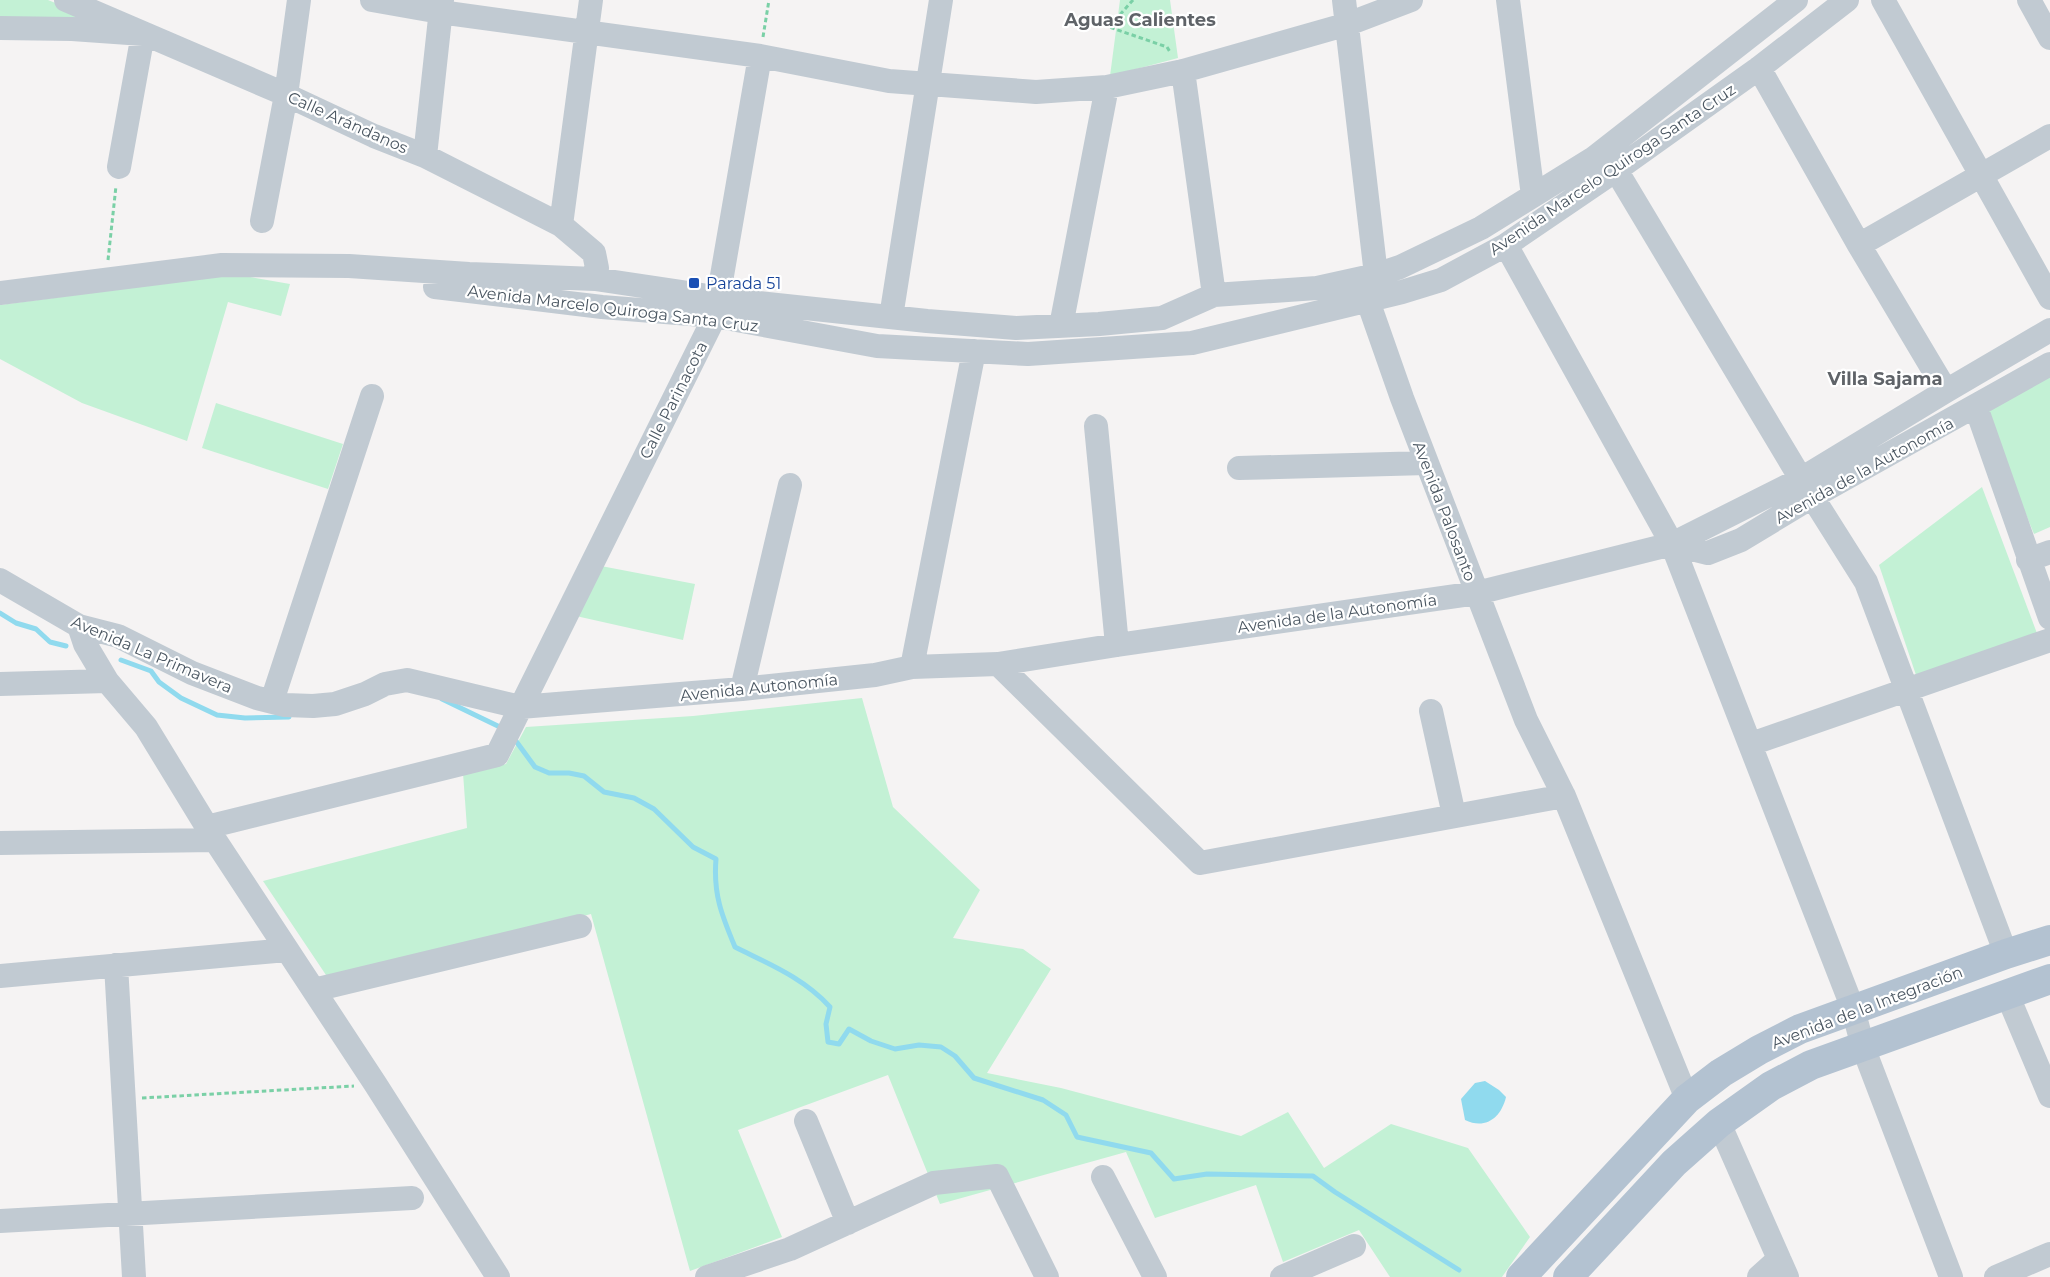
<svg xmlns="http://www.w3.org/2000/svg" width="2050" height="1277" font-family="Montserrat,sans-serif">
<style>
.green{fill:#c3f1d5}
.water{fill:#90daee}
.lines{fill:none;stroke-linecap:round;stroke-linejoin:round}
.stream{stroke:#90daee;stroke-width:5}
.path{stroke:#7ad0a6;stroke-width:3;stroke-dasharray:4.5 3;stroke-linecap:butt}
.minor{stroke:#c1cad2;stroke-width:24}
.major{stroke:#b3c2d1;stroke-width:30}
.transit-dot{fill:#1a4fb4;stroke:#fff;stroke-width:2}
.labels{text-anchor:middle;stroke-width:4.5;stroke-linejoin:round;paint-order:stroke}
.street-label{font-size:16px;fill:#4a5661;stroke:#fff}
.transit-label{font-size:16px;fill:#164399;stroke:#fff;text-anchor:start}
.neighbourhood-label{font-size:18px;font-weight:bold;fill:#5f6368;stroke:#fff}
</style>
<rect width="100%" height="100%" fill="#f5f3f3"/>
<path class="green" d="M0,0H48L102,22L0,21Z
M1120,0H1170L1178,58L1110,76Z
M233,274L290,284L281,316L228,302L187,441L82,403L0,359V305Z
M2050,374V527L2034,534L1982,407Z
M216,403L343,444L328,489L202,448Z
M1982,487L2038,636L1917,678L1879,565Z
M601,566L695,584L683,640L576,616Z
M862,698L893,807L980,890L953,938L1023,949L1051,969L987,1073L1061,1088L1241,1136L1288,1112L1324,1168L1391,1124L1468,1148L1530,1237L1502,1277H1390L1359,1230L1283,1262L1256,1185L1155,1218L1126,1152L940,1204L888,1075L738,1130L782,1237L690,1271L591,914L330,981L263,881L467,828L463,773L506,764L526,727L693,716Z"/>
<path class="water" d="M1485,1081L1499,1090L1506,1097C1501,1118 1485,1130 1465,1120L1461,1099L1475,1083Z"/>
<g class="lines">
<path class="stream" d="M0,613L16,623L36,629L50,642L66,646
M121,660L151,671L159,682L181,698L217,715L245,718L289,717
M442,699L504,729
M513,737L535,767L549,773H569L584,776L604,792L634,798L654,809L693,847L716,859C713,894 722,916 735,947C769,964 804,978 830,1007L826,1024L828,1042L839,1044L849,1029L871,1041L895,1049L919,1045L941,1047L955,1056L974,1078L1043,1100L1066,1115L1077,1137L1151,1153L1174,1179L1207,1174L1313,1176L1335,1192L1459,1270"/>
<path class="path" d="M1133,0L1109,27L1167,47L1170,52
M763,37L769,0
M108,260L116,186
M142,1098L354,1086"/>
<path class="minor" d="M66,0L280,92L374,136L425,156L561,225L594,253L597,268L595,279
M372,0L440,12L760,56L889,81L1036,92L1107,87L1183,71L1348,24L1411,0
M1344,0L1376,275
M1508,0L1533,196
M1883,0L2050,298
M2029,0L2050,38
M0,28L72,29L143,34L119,167
M1759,68L1859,245L1946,391
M1183,71L1214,295
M425,156L442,0
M1616,170L1801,479L1866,582L2006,954
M262,221L286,95L299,0
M561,225L591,0
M1506,245L1672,544L1853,1009L1863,1047L1951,1277
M1859,245L2050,136
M435,287L602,307L715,316L877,346L1028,354L1192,343L1402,292L1441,280L1506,245L1616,170L1759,68L1847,0
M0,293L222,265L349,266L469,274L595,279L749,302L927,321L1016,328L1099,324L1162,318L1214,295L1317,288L1376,275L1400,267L1481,228L1594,158L1796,0
M1368,301L1402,398L1526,720L1564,796L1687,1099
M891,317L941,0
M1061,326L1107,87
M1976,407L2050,618
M1096,426L1117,645
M1239,468L1427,463
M1672,544L1708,553L1741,540L1812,497L2050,364
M2028,560L2050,552
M0,580L79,626L118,636L192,673L257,698L285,705L313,706L335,704L365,694L385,684L407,680L520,707L742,689L875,675L912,667L998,664L1117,645L1477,593L1672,544L1801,479L1946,391L2050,330
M79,626L85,644L107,681L146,727L215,840L376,1085L498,1277
M998,664L1200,863L1564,796
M912,667L974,351
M0,684L107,681
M742,689L790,485
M272,701L372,396
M1431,711L1454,815
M1751,744L2050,640
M207,827L497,755L715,316L760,56
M0,843L215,840
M116,965L134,1277
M0,976L287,950
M314,990L580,926
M2007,994L2050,1096
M806,1121L848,1223
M1719,1123L1787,1277
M1103,1177L1155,1277
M0,1221L412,1198
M707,1277L790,1249L934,1183L997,1176L1047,1277
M1282,1277L1354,1246
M1759,1277L1779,1259
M1996,1277L2050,1254"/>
<path class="major" d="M1521,1277L1687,1099L1721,1073L1759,1050L1800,1029L2006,954L2050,940
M1568,1277L1674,1163L1719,1123L1771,1086L1811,1065L2050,979"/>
</g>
<rect class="transit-dot" x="688" y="277" width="12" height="12" rx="3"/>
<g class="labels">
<g class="street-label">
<text transform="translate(348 122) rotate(24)" y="6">Calle Arándanos</text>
<text transform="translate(1612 169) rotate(-34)" y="6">Avenida Marcelo Quiroga Santa Cruz</text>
<text transform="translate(613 308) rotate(7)" y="6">Avenida Marcelo Quiroga Santa Cruz</text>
<text transform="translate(673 400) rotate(-63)" y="6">Calle Parinacota</text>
<text transform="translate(1864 470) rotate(-29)" y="6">Avenida de la Autonomía</text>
<text transform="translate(1445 511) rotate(69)" y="6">Avenida Palosanto</text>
<text transform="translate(1337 613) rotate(-8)" y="6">Avenida de la Autonomía</text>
<text transform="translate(152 654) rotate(23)" y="6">Avenida La Primavera</text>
<text transform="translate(759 687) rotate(-6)" y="6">Avenida Autonomía</text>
<text transform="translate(1867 1007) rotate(-21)" y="6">Avenida de la Integración</text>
</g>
<g class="transit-label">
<text x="706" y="289">Parada 51</text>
</g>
<g class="neighbourhood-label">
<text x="1140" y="26">Aguas Calientes</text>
<text x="1885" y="385">Villa Sajama</text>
</g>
</g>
</svg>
